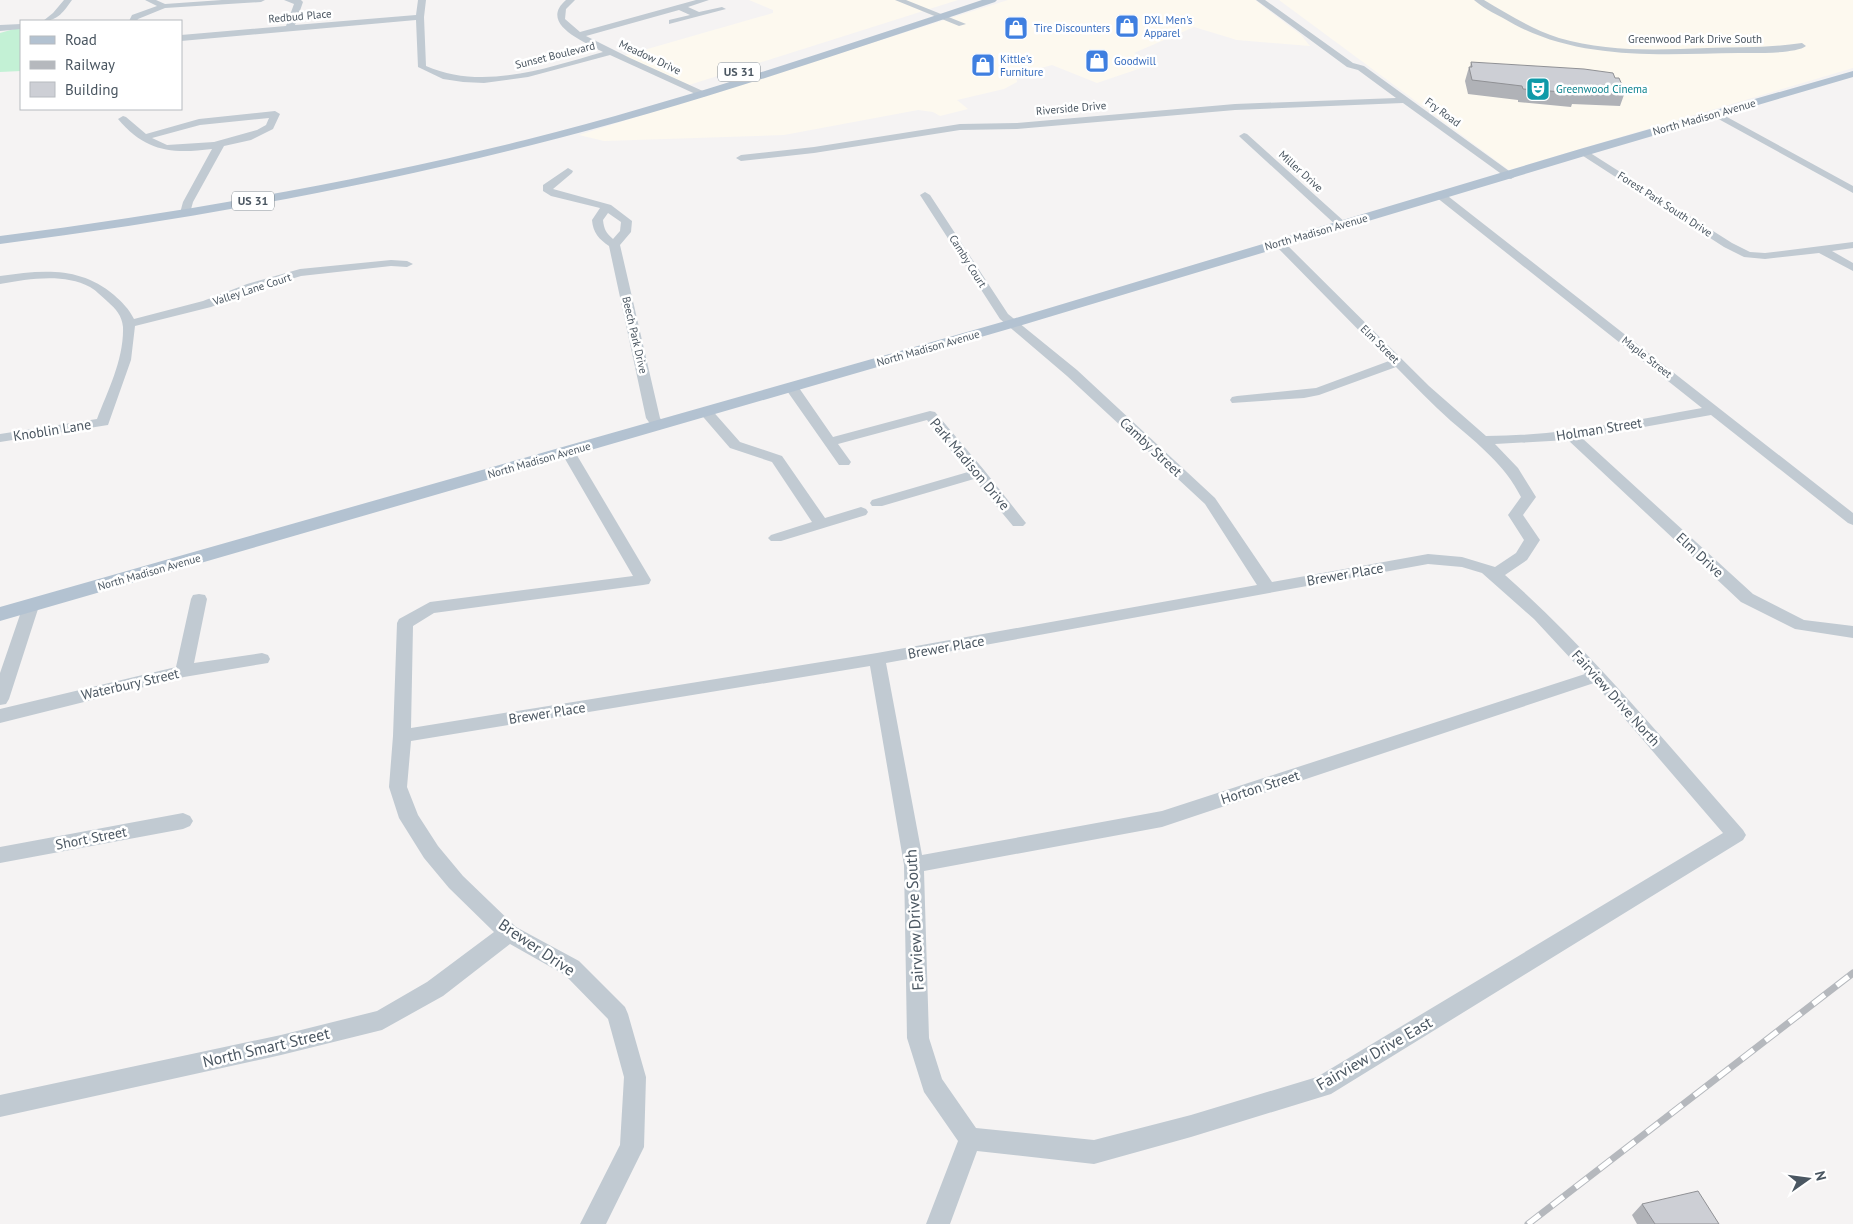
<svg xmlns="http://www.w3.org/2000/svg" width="1853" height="1224" font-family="'PT Sans',sans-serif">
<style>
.commercial{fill:#fdf9ef}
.green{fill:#c3f1d5}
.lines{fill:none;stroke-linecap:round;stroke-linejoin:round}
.minor{fill:#c1cad2;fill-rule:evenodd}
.major{fill:#b3c2d1;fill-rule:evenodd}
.rail-casing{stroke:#b5b8bd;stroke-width:7}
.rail{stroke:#fff;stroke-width:5;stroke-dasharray:15;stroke-linecap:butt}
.wall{fill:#b0b2b7}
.building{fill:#cdcfd5;stroke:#909195}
.labels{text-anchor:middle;stroke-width:5;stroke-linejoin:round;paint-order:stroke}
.far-street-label{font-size:11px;fill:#4a5661;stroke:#fff}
.far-shop-label{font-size:11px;fill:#366cbe;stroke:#fff;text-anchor:start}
.far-culture-label{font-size:11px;fill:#0d838f;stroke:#fff;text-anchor:start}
.shield{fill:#fff;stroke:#808990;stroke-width:1}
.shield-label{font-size:12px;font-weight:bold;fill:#4a5661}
.street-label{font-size:14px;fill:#4a5661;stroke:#fff}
.near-street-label{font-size:16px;fill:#4a5661;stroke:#fff}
</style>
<rect width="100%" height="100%" fill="#f5f3f3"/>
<path class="commercial" d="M749,0H958L689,85L623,56L773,13V10Z
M1008,0H1255L1301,35L1310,46L1237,40L1194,27L1134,53L1156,63L1097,83L1052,65L1016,75L1017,82L1004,89L957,100L968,109L940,116L933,112L918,110L784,135L604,141L579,135Z
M1279,0H1853V68L1509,170Z"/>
<path class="green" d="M21,27V71L0,72V33Z"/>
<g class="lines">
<path class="minor" d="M64,0H72C64,11 58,21 43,21L53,13Z
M145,0H156L165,4L222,0H265L261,2L165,8L138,19L137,21H129L132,15L157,6Z
M284,0H301L303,2L295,25L416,15L418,0H426L424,17L426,66C483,91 547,68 603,52C585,42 538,24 566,0H575L566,9L565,19L580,32L696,0H709L688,7L699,12L722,7L726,9L669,24V20L690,15L679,10L586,36L630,58L705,92V96L702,97L610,55L528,77L484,83L463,82L443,79L418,67L416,20L181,41V35L286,26L294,4Z
M895,0H906L966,24L959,26Z
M1256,0H1265L1353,63L1364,66L1516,176L1511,179L1507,178L1403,103L1235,110L1017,129L960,130L814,153L741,161L736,158L741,155L814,147L960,124L1017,123L1235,104L1396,98L1358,70L1347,67Z
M1474,0H1484C1508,14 1531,29 1559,38C1606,52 1657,50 1707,48C1739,47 1770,48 1802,43L1806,46C1796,54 1754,53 1739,53C1659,54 1575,62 1503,18C1493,13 1482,7 1474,0Z
M21,24V29L0,31V25Z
M275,111L280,114L273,129L251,140L224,146L193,202L190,213L185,216L180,213L183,202L212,149C172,154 146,152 118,119L123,116L126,117L146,134L199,119ZM269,118L266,125L257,130L214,142L167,145L152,138L200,125Z
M1716,111L1853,186V193L1713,116V112Z
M1244,133L1247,134L1346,223L1348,225L1346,227H1338L1241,138L1239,136Z
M1584,149L1732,243L1750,252L1765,253L1853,242V248L1832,251L1853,263V271L1819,253L1765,259L1744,257L1724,247L1580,154L1579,152Z
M568,168L573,171L572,173L553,189L611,205L632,221L631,232L620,245L660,418L665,425L663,428H653L646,418L609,246C599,239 593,233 592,220L600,208L551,196L543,191V185ZM608,213L621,222L620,231L613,239C606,233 604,229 603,220Z
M925,192L930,195L1008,314L1077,370L1215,498L1272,582L1428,554L1462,557L1495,567L1516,553L1524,540L1508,515L1521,497C1505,465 1478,444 1451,421C1432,404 1414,385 1396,367L1319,395L1304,398L1232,403L1230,400L1232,397L1237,396L1316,388L1389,361L1275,245L1273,243L1275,241H1283L1429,386L1486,436C1559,436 1630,421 1702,408L1436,197L1435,195L1436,193H1444L1853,513V525L1848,523L1711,415L1582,438L1753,594L1804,620L1853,626V638L1795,629L1741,602L1568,440L1495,444L1518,468L1536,497L1523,515L1540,540L1527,560L1505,575C1592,652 1666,743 1743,830L1746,835L1743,840L1331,1094L1191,1137L1094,1164L977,1151L950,1224H926L958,1141L924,1092L907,1038L904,865L870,666L411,741L407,787L418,815L438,846L463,876L516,927L579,961L625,1007L628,1014L646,1077L644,1147L606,1224H580L620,1145L624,1077L608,1019L565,975L510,944L443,996L382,1030L281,1055L0,1117V1095L281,1035L377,1011L427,982L494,932L449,888L424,858L399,818L389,787L393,736L397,623L399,619L430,602L633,576L561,452L563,449H573L575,452L651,580L649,584L643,585L434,613L413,626L411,728L877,653L1257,585L1205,504L1067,376L1000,319L920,195ZM1428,564L1462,567L1482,573L1534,619L1585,674L1162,811L922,855L886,663ZM1594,683L1723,833L1317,1077L1191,1115L1094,1140L976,1128L942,1079L929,1038L924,871L1162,827Z
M391,260L407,261L413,264L407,267L391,266L301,276L255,290L211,307L135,326L131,360L108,425L0,442V434L97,419C108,390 124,359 123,327C122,316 116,309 108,302C102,297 97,291 90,287C63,273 29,279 0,284V276C42,270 80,266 114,295C122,302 129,309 134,319L203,301L247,284L300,269Z
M792,384L797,385L833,437L930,411L935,412L984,470L1026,523L1023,526H1013L974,479L882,506H872L870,503L872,500L968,472L927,420L838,444L851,462L849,465H839L785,388Z
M705,407L710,408L740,442L782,456L825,518L861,507L866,509L868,512L866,515L781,541H771L768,538L771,535L812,522L772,462L730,448L698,411Z
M199,594L205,595L207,599L194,663L262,653L268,655L270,659L268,663L184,677L0,723V709L176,667L191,599L193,595Z
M31,601L37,602L39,606L9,699L6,704L0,705V673L23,606L25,602Z
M183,813L190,816L193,821L190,826L183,829L0,863V847Z"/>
<path class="major" d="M982,0H997L995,2C842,53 689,106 532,145C357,189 179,221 0,244V236C177,213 352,183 525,140C680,101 831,50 982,0Z
M1853,71V77L1588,155L1019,326L0,621V607L1009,320L1580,149Z"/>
<g class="rail-casing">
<path id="rail" d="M1528,1224L1853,973"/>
</g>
<use href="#rail" class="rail"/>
</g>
<path class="wall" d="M1471,62L1615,78L1625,92L1620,106L1572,104L1571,107L1518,102V100L1468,94L1465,81L1469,67H1470Z
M1642,1204L1719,1224H1637L1632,1215Z"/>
<path class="building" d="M1471,62L1584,69L1613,73L1615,78H1619L1625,92L1575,90L1576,93L1523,89L1522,86L1472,80L1469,67H1472Z
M1698,1191L1719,1224H1655L1642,1204Z"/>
<defs>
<g id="shop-square" transform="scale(1.25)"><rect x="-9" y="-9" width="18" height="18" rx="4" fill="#3f7fe0" stroke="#fff"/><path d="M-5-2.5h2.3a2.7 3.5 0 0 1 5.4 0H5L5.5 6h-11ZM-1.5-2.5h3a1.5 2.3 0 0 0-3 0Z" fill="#fff"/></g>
<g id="theatre-square" transform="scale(1.25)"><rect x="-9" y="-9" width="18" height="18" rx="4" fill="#0f9aa8" stroke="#fff"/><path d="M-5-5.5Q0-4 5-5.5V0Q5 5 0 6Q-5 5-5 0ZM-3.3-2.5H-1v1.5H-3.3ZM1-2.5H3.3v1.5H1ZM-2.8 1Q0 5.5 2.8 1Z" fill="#fff"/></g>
</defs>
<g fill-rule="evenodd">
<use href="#shop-square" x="1127" y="26"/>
<use href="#shop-square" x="1016" y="28"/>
<use href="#shop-square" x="1097" y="61"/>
<use href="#shop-square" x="983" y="65"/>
<use href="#theatre-square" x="1538" y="89"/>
</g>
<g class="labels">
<g class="far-street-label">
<text transform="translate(300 16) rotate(-5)" y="4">Redbud Place</text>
<text x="1695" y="43">Greenwood Park Drive South</text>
<text transform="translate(555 55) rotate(-14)" y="4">Sunset Boulevard</text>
<text transform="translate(650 57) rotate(25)" y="4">Meadow Drive</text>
<text transform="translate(1071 108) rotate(-5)" y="4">Riverside Drive</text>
<text transform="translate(1443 112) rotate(36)" y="4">Fry Road</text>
<text transform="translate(1704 117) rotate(-16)" y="4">North Madison Avenue</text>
<text transform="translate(1301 171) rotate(42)" y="4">Miller Drive</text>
<text transform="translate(1665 204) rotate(33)" y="4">Forest Park South Drive</text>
<text transform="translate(1316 232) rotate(-16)" y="4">North Madison Avenue</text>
<text transform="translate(968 261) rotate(58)" y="4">Camby Court</text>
<text transform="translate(252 289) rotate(-18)" y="4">Valley Lane Court</text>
<text transform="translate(635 335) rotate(77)" y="4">Beech Park Drive</text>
<text transform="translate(1380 344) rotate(45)" y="4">Elm Street</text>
<text transform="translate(928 348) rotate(-16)" y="4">North Madison Avenue</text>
<text transform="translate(1647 357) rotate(38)" y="4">Maple Street</text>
<text transform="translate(539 460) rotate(-16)" y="4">North Madison Avenue</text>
<text transform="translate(149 572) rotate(-16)" y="4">North Madison Avenue</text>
</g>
<g class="far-shop-label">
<text x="1144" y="24">DXL Men's<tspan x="1144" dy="13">Apparel</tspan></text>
<text x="1034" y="32">Tire Discounters</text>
<text x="1000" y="63">Kittle's<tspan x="1000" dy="13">Furniture</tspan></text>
<text x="1114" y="65">Goodwill</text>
</g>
<g class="far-culture-label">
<text x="1556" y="93">Greenwood Cinema</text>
</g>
<g class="shield">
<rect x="718" y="62.5" width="42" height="19" rx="4"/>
<rect x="232" y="191.5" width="42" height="19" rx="4"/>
</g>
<g class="shield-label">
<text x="739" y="76">US 31</text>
<text x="253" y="205">US 31</text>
</g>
<g class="street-label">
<text transform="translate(1599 429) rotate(-9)" y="5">Holman Street</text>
<text transform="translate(52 430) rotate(-9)" y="5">Knoblin Lane</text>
<text transform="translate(1151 447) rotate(43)" y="5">Camby Street</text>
<text transform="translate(970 464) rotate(50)" y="5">Park Madison Drive</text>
<text transform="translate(1700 555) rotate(43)" y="5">Elm Drive</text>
<text transform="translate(1345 574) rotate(-10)" y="5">Brewer Place</text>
<text transform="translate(946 647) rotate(-10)" y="5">Brewer Place</text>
<text transform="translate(130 684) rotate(-13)" y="5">Waterbury Street</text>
<text transform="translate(1616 698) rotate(48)" y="5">Fairview Drive North</text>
<text transform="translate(547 713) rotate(-9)" y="5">Brewer Place</text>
<text transform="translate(1260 787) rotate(-18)" y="5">Horton Street</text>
<text transform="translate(91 838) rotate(-11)" y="5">Short Street</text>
</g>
<g class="near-street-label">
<text transform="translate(914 920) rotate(-93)" y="6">Fairview Drive South</text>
<text transform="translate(537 947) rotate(34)" y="6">Brewer Drive</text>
<text transform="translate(266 1047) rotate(-13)" y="6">North Smart Street</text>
<text transform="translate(1374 1053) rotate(-30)" y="6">Fairview Drive East</text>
</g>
</g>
<rect x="20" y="20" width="162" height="90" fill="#ffffff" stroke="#b7bbc0"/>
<rect x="30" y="36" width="25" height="8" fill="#b3c2d1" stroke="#b7bbc0"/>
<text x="65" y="45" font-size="15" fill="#4a5661">Road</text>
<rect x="30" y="61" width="25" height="8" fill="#b5b8bd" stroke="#b7bbc0"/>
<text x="65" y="70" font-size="15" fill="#4a5661">Railway</text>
<rect x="30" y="82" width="25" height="15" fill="#cdcfd5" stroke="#b7bbc0"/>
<text x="65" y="95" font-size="15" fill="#4a5661">Building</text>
<g transform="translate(1808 1179) rotate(76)" stroke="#ffffff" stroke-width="4" paint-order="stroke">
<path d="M0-4L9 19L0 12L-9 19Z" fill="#4a5661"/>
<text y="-8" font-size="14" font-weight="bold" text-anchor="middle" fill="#4a5661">N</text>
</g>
</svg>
